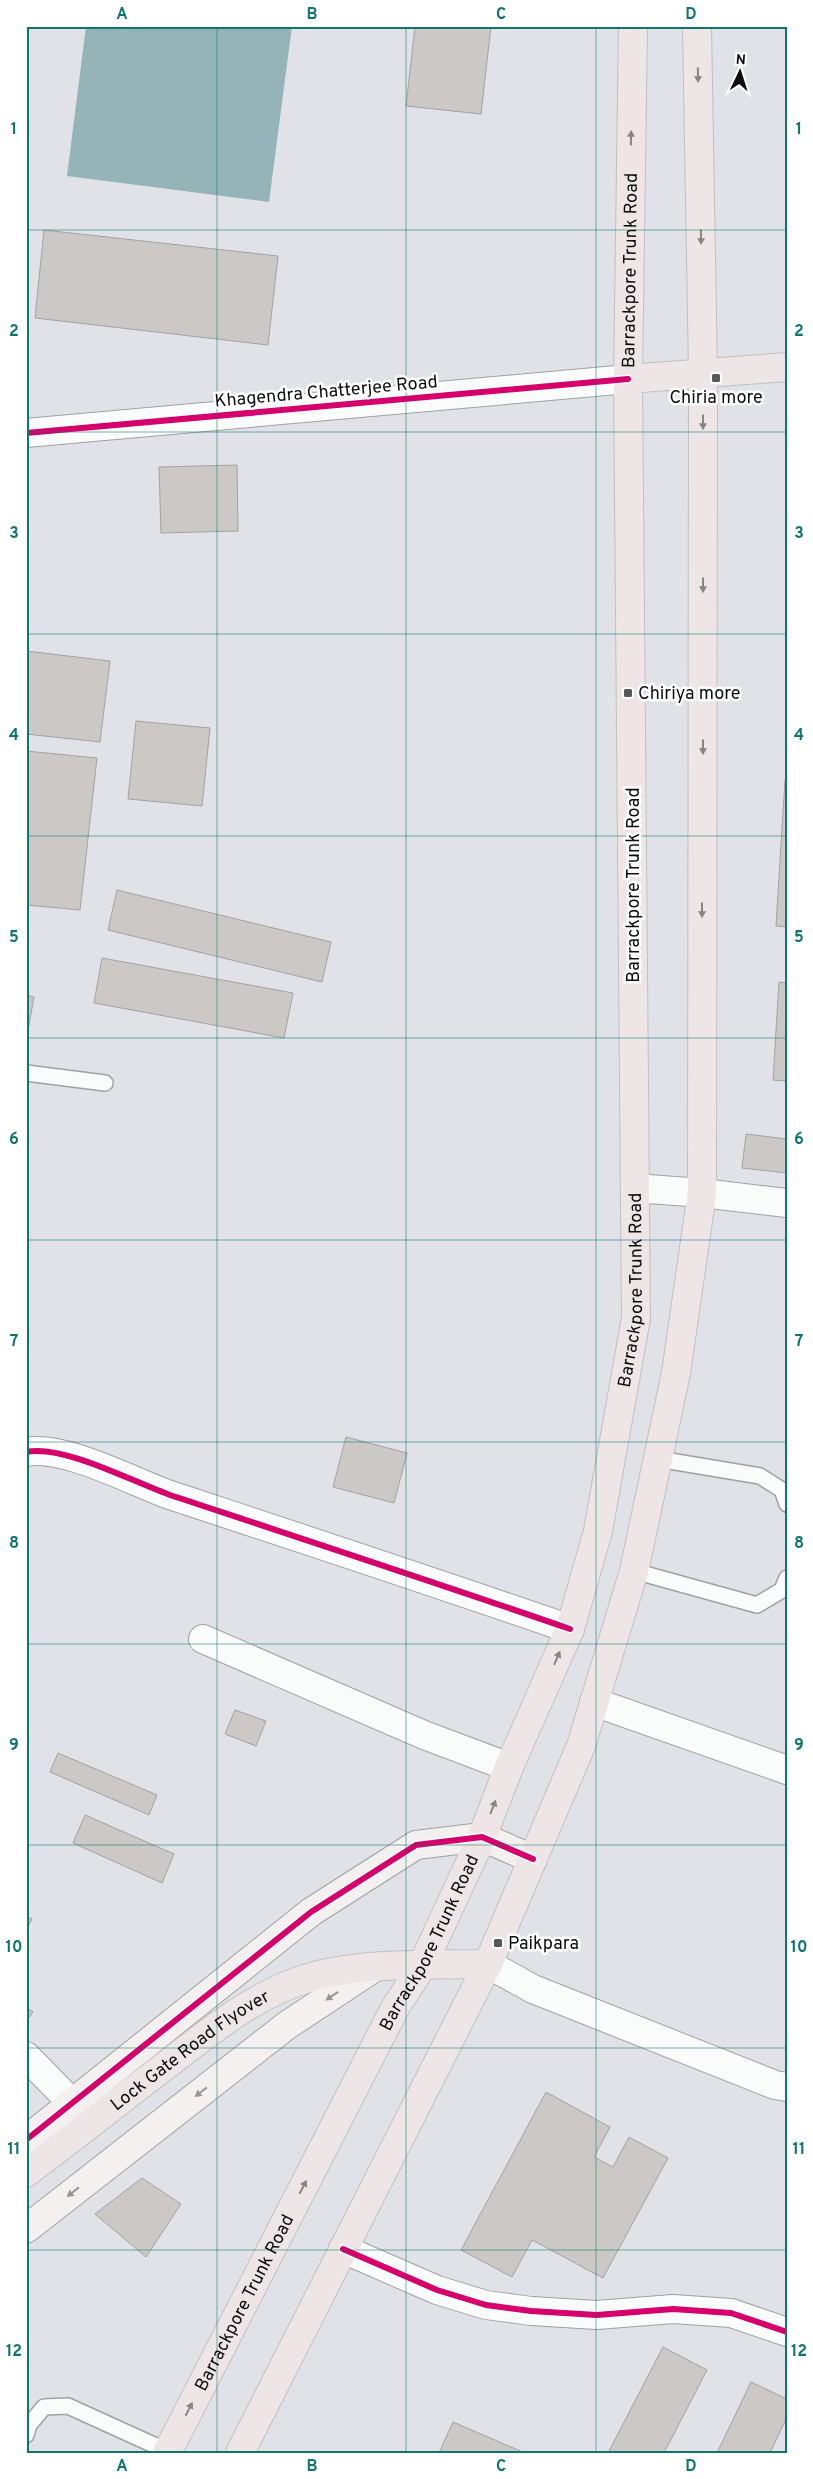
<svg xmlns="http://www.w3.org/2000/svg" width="813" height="2479" font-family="Overpass,sans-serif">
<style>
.water{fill:#94b4b7}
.building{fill:#cbc8c5;stroke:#a2a2a3}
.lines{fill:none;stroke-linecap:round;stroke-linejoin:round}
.lane-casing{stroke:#9fa1a4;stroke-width:18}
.street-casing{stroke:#9fa1a4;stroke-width:30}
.secondary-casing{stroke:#9fa1a4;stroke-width:30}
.primary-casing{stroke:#bfc0c2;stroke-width:30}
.lane{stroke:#fafbfb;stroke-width:15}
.street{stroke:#fafbfb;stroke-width:28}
.secondary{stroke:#f4f0f0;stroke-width:28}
.primary{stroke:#eee6e6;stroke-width:28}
.cycleway-casing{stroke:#fff;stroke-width:9}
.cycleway{stroke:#d6006c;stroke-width:6}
.oneway{fill:#888486}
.oneway2{fill:#979596}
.grid{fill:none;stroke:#0f766e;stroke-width:1;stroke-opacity:0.55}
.poi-dot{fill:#56585b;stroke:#fff;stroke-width:2}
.labels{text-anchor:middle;stroke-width:5;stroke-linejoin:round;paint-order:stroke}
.street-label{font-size:18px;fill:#0c0d10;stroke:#fff}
.poi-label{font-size:18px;fill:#0c0d10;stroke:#fff;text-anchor:start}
.neatline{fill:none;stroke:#0f766e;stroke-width:2}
.grid-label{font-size:16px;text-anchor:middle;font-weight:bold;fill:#0f766e}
</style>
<rect width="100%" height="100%" fill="#e0e2e7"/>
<path class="water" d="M86,26H292L269,202L67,176Z"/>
<path class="building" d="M415,26H491L481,114L406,106Z
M44,230L278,256L268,345L35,318Z
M237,465L238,531L161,533L159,467Z
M26,651L110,661L100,742L26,734Z
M136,721L210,728L202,806L128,799Z
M26,751L97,758L80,910L26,905Z
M785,780H787V927L776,926Z
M117,890L331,942L322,982L108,930Z
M102,958L293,993L284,1038L94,1003Z
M779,982L787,983V1081L773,1080Z
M26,995L34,997L26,1042Z
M746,1134L787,1139V1173L742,1168Z
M346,1437L407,1453L394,1503L333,1487Z
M235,1710L266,1721L256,1746L225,1734Z
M58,1753L157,1795L149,1815L50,1772Z
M85,1815L174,1854L162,1883L73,1843Z
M26,1916L32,1919L26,1930Z
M26,2007L33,2012L26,2022Z
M546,2092L610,2127L594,2157L613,2167L629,2137L668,2158L603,2278L532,2240L512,2277L461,2250Z
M142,2178L181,2204L146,2257L95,2214Z
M663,2347L707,2370L664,2453H608Z
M751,2382L787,2399V2417L770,2453H717Z
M453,2422L525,2453H439Z"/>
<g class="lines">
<g class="lane-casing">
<path id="lane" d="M26,1073L105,1083
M658,1459L760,1476L782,1490L787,1504
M634,1571L757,1605L782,1590L787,1578
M26,2435L29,2425L44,2407L68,2406L167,2451"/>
</g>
<g class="street-casing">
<path id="street" d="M26,433L628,379
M635,1188L702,1193L787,1203
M26,1452C63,1444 133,1482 170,1495C303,1539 437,1583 570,1629
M203,1639L424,1735L509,1767
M594,1702L787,1770
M488,1964L533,1989L775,2085L787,2087
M26,2056L72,2103
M343,2249L437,2290L486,2305L531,2311L597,2315L673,2309L731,2313L787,2332"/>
</g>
<g class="secondary-casing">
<path id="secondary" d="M26,2140L311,1912L416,1845L482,1837L533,1859
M26,2229L286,2026L372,1969"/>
</g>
<g class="primary-casing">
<g id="primary">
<path d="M628,379L787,367"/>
<path id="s1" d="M26,2173C71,2139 116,2104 161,2069C206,2035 252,1995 308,1978C359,1962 435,1965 488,1964"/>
<path id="s2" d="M167,2453L395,2008L422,1966L482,1837L509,1767L570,1629L598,1531L636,1318L628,379L633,26"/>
<path d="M240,2453L488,1964L581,1746L634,1571L676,1373L702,1193L703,373L697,26"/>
</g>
</g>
<use href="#lane" class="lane"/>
<use href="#street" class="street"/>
<use href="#secondary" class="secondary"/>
<use href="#primary" class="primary"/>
<g class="cycleway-casing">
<path id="cycleway" d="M26,433L628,379
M26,1452C63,1444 133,1482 170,1495C303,1539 437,1583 570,1629
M26,2140L311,1912L416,1845L482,1837L533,1859
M343,2249L437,2290L486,2305L531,2311L597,2315L673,2309L731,2313L787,2332"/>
</g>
<use href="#cycleway" class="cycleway"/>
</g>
<defs><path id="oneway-solid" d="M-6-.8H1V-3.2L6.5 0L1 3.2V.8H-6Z" transform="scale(1.25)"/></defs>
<g class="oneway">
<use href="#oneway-solid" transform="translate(698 75) rotate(89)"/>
<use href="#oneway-solid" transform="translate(631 138) rotate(-89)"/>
<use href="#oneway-solid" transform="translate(701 237) rotate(89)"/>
<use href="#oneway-solid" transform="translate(703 422) rotate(90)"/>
<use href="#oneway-solid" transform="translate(703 585) rotate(90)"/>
<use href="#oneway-solid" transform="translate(703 747) rotate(90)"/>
<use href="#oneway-solid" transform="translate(702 910) rotate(90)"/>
<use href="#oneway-solid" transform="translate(557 1658) rotate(-67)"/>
<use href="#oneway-solid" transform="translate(493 1807) rotate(-69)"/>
<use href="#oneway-solid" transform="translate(303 2187) rotate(-63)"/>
<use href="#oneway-solid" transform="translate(189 2409) rotate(-63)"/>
</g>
<g class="oneway2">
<use href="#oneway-solid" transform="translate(332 1996) rotate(146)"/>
<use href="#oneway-solid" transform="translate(201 2092) rotate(142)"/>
<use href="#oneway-solid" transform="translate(73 2192) rotate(142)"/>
</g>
<path class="grid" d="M217,26V2453M406,26V2453M596,26V2453M26,230H787M26,432H787M26,634H787M26,836H787M26,1038H787M26,1240H787M26,1442H787M26,1644H787M26,1845H787M26,2048H787M26,2250H787"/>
<g class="poi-dot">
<rect x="711" y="373" width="10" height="10" rx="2.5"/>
<rect x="623" y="688" width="10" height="10" rx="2.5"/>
<rect x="493" y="1938" width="10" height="10" rx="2.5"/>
</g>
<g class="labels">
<g class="street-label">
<text dy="6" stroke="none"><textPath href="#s2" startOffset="2284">Barrackpore Trunk Road</textPath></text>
<text transform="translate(326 391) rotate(-5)" y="6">Khagendra Chatterjee Road</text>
<text transform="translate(633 885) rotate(-90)" y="6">Barrackpore Trunk Road</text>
<text dy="6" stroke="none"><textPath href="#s2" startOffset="1264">Barrackpore Trunk Road</textPath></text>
<text dy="6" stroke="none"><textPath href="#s2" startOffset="574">Barrackpore Trunk Road</textPath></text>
<text dy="6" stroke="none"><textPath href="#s1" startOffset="205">Lock Gate Road Flyover</textPath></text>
<text dy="6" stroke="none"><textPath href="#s2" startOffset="169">Barrackpore Trunk Road</textPath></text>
</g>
<g class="poi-label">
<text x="716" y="403" text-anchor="middle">Chiria more</text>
<text x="638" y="699">Chiriya more</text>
<text x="508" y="1949">Paikpara</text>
</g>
</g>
<rect width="813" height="2479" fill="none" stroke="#ffffff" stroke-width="55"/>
<g transform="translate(740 72) rotate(4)" stroke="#ffffff" stroke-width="4" paint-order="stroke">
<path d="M0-4L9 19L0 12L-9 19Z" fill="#0c0d10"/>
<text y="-8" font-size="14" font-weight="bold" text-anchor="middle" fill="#0c0d10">N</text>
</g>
<rect x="28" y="28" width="758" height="2424" class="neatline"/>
<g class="grid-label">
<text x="122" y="19">A</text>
<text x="312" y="19">B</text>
<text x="501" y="19">C</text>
<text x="691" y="19">D</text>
<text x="14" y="134">1</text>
<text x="799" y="134">1</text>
<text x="14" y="336">2</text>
<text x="799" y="336">2</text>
<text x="14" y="538">3</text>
<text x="799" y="538">3</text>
<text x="14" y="740">4</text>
<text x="799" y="740">4</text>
<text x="14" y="942">5</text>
<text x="799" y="942">5</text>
<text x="14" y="1144">6</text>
<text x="799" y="1144">6</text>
<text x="14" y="1346">7</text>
<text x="799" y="1346">7</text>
<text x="14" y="1548">8</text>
<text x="799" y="1548">8</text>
<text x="14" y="1750">9</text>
<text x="799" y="1750">9</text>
<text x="14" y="1952">10</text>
<text x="799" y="1952">10</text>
<text x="14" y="2154">11</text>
<text x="799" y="2154">11</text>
<text x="14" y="2356">12</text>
<text x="799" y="2356">12</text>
<text x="122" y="2471">A</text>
<text x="312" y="2471">B</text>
<text x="501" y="2471">C</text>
<text x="691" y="2471">D</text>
</g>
</svg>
